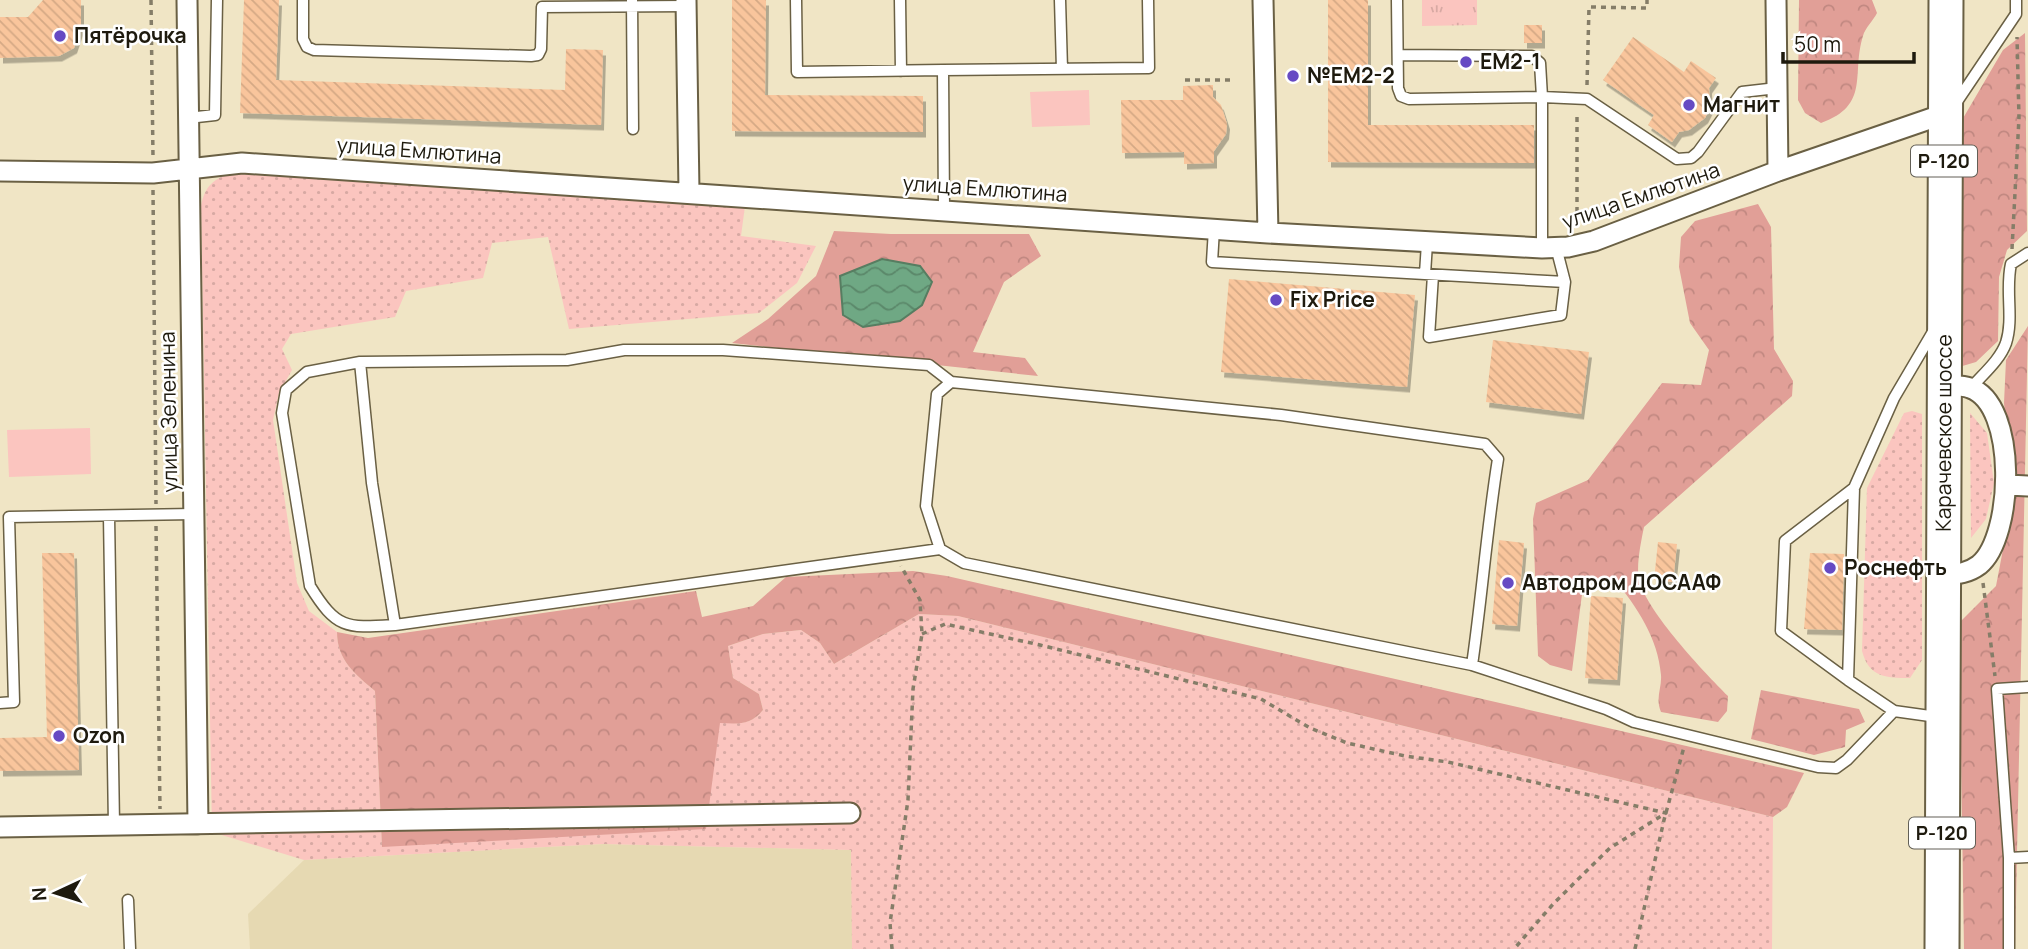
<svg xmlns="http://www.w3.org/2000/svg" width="2028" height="949" font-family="Manrope,sans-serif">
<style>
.built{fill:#e6d9b2}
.grass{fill:url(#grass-dots)}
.forest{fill:url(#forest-crowns)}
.park{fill:url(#park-tufts)}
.pitch{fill:#fbc5bf}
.water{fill:url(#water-waves);stroke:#577d61;stroke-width:2}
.building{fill:url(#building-back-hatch);filter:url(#shadow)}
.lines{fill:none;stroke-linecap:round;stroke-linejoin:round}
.service-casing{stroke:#6a6044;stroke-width:13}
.minor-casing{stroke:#6a6044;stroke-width:23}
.trunk-casing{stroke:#6a6044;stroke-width:37}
.path{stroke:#857d68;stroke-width:3.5;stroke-dasharray:5 5;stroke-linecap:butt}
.service{stroke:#fff;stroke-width:10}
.minor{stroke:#fff;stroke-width:19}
.trunk{stroke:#fff;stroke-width:33}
.poi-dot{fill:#664ac3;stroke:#fff;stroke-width:2.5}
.labels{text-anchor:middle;stroke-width:5;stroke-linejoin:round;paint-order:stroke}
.shield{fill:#fff;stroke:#625f56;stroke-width:2}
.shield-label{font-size:19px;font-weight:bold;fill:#1e1a0e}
.poi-label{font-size:21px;font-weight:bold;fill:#1e1a0e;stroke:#fff;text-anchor:start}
.street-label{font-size:21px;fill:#1e1a0e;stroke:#fff}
</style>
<defs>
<pattern id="grass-dots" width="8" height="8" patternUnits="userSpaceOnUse" patternTransform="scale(1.75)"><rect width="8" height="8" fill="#fbc5bf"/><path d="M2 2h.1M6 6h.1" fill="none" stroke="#d7a9a3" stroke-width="1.8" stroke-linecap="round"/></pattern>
<pattern id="forest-crowns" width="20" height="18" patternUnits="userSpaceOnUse" patternTransform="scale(1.75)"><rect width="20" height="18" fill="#e19f97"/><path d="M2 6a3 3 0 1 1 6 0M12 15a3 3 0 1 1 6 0" fill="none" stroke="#c18881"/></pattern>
<pattern id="park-tufts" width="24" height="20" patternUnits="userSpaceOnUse" patternTransform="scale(1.75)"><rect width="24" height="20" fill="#fbc5bf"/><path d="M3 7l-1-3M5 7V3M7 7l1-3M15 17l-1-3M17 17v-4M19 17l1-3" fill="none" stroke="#d7a9a3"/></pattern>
<pattern id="water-waves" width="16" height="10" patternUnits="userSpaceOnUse" patternTransform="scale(1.75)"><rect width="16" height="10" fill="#6fa884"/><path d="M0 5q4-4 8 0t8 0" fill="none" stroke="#5b886a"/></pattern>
<pattern id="building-back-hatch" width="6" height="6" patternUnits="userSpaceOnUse" patternTransform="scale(1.75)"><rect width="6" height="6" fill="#f9c59c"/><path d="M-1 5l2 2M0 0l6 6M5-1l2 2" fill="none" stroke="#d5a985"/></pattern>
<filter id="shadow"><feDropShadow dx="3" dy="5.5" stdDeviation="0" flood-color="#0004"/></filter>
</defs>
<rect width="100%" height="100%" fill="#f0e5c5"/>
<path class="built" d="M603,844L852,850V949H250L248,914L304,860Z"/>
<path class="grass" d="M233,172L745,206L741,236L816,246L797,283L759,313L569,329L548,237L492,243L483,278L406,291L395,317L291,334L282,349L292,370L279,393L273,420L297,583L309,611L337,632C337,660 355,674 375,691L382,847L720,722C739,724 751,725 763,710L759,694L733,678L728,646L763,634L801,630L820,643L834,664L919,614L958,616L1773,817L1772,949H852L851,850L603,844L304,860L212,832L201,206C205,185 214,179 233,172Z
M1912,411L1922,414V660L1910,678C1885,678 1869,677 1862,651L1867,488L1904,413Z
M1970,413L1987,433L1994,483L1986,519L1971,538Z"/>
<path class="forest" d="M1799,0H1872L1877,13C1873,21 1865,28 1863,36C1851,74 1871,105 1821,123L1805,113L1798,100Z
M2025,33L2027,231L2007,250L1999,277L1998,341L1976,362L1959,367L1962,120L2003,50Z
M1758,204L1771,227L1774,349L1793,381L1792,396L1644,527C1641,542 1636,565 1639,580C1647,612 1704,672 1728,696L1727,711L1718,722L1661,712C1655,698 1662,688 1661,675C1658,638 1637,607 1614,579H1584L1572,671L1550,665L1538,656L1533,519L1536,503L1588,480L1662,383L1701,385L1709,350L1690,323L1679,267L1681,237L1695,221Z
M834,231L891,234H1029L1041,256L1004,282L973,352L1025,358L1038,376L732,343L768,319L816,276Z
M2028,326L2015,949H1964L1959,623L1996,586L2013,497L2004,403L2006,360Z
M913,571L947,576L1804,773L1787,807L1773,817L958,616L919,614L834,664L820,643L801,630L763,634L728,646L733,678L759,694L763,710C751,725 739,724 720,723L706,829L382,847L375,691C355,674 337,660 337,632L368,638L696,591L702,617L753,606L786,577Z
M1761,690L1859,709L1865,722L1846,730L1845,747L1814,755L1751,739Z"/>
<path class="park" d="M1422,0H1477V25L1422,26Z"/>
<path class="pitch" d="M1089,90L1090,125L1032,127L1030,92Z
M90,428L91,474L9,477L7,430Z"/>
<path class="water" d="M882,259L920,266L932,282L922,305L900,321L863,327L843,315L840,276Z"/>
<path class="building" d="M43,0H81V27L74,48L59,56L0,58V17H28Z
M244,0H279L276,80L565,90L566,49L603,50L601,125L240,113Z
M732,0H766L765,95L923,96V132L732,131Z
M1328,0H1368V125H1534V163L1328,162Z
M1524,25H1542V43H1524Z
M1633,37L1684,72L1691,61L1716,78L1709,88L1710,108L1705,118L1689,130L1679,132L1672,142L1648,125L1654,115L1603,80Z
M1213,85V97L1221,105L1227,124L1226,134L1214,151V163L1184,164V152L1122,153L1121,100H1183V86Z
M1229,279L1415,295L1407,387L1221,372Z
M1493,340L1589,352L1581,414L1486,402Z
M1499,540L1524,543L1517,626L1492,624Z
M1658,542L1677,544L1673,582L1654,580Z
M42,553H74L79,770L0,771V738L47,737Z
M1810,553L1844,554L1842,630L1804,629Z
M1591,596L1623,598L1617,680L1585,678Z"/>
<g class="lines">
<g class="service-casing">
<path id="service" d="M303,0V39L307,47L314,50L531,56L538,55L541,49L542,7L687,6
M632,0L633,129
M796,0L797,72L943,70
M900,0L901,71
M1060,0L1062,69
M1397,0L1398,88L1401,96L1409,99L1542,97V248
M1398,55L1532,56L1540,63L1542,97L1587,99L1677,159L1691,158L1698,152L1742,92L1777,88
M1954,106L2016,14V0
M188,118L215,115L217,0
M944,209L943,70L1149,68L1148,0
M1214,229L1212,262L1565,282L1556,247
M1425,274L1427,243
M1433,275L1429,337L1561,315L1565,282
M1934,330L1894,398L1854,488L1848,680L1894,711L1937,717
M360,362L372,483L395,625
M1971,388C1983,374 2000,360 2006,343C2014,318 2005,290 2011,264L2028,253
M109,516L114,825
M940,549L926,506L937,394L951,382
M1472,665C1482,596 1487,527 1498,459L1485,444L1281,415L951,382L929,365L723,350H624L567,360L360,362L307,372L286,390L282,413L310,586C337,630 347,628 395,625L940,549L964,563L1472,665L1606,709L1634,722L1818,767L1836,768L1847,760L1894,711
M1848,680L1781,631L1785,541L1854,488
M0,703L14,702L9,517L194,514
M2009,858L2028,857
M128,900L130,949
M2009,949V858L1997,689L2028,687"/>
</g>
<g class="minor-casing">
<path id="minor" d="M187,0L198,824
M686,0L689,191
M1263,0L1268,233
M1776,0L1778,171
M0,171L153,173L242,163L1268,233L1542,248L1568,247L1594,241L1778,171L1944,114
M1943,385C1951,386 1962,385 1970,388C2018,404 2014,537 1979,565C1967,574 1956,574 1943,575
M2008,485L2028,486
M0,827L850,813"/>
</g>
<g class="trunk-casing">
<g id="trunk">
<path id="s1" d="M1942,949L1946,0"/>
</g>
</g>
<path class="path" d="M151,0L153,158
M1185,80H1232
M1587,85L1589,7L1647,8V0
M153,190L156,504
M1577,222V112
M2012,249L2019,118L2017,37
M156,526L160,809
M1983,583L1995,676
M922,634L945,624L1040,645L1261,699L1310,728L1347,743L1405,756L1448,762L1666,813L1610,848L1554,903L1514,949
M892,949L890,923L908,800L913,689L922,634L920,600L901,566
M1635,949L1664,820L1684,747"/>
<use href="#service" class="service"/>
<use href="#minor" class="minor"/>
<use href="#trunk" class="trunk"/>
</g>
<g class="poi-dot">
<circle cx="60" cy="36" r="7"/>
<circle cx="1466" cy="62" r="7"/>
<circle cx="1293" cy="76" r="7"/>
<circle cx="1689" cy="105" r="7"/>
<circle cx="1276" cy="300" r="7"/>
<circle cx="1830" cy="568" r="7"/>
<circle cx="1508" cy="583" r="7"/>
<circle cx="59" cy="736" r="7"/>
</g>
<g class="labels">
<g class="shield">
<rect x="1911" y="145.5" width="66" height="31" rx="5"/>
<rect x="1909" y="817.5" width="66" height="31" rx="5"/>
</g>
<g class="shield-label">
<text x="1944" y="168">Р-120</text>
<text x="1942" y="840">Р-120</text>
</g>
<g class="poi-label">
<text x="74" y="43">Пятёрочка</text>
<text x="1480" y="69">ЕМ2-1</text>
<text x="1307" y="83">№ЕМ2-2</text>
<text x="1703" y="112">Магнит</text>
<text x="1290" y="307">Fix Price</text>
<text x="1844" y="575">Роснефть</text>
<text x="1522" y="590">Автодром ДОСААФ</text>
<text x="73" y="743">Ozon</text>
</g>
<g class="street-label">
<text transform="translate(419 151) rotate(4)" y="7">улица Емлютина</text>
<text transform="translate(985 189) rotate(4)" y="7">улица Емлютина</text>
<text transform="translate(1641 196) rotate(-19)" y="7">улица Емлютина</text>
<text transform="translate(169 412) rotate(-91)" y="7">улица Зеленина</text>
<text dy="7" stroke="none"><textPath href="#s1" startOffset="516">Карачевское шоссе</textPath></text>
</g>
</g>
<g transform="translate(56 893) rotate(266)" stroke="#ffffff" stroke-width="5" paint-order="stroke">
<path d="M0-5L12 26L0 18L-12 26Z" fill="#1e1a0e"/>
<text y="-10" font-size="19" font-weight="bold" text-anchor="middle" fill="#1e1a0e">N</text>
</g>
<path d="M1783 52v10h131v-10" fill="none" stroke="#1e1a0e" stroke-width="3.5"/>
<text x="1794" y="52" font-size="21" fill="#1e1a0e" stroke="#ffffff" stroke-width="5" paint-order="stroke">50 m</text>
</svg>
